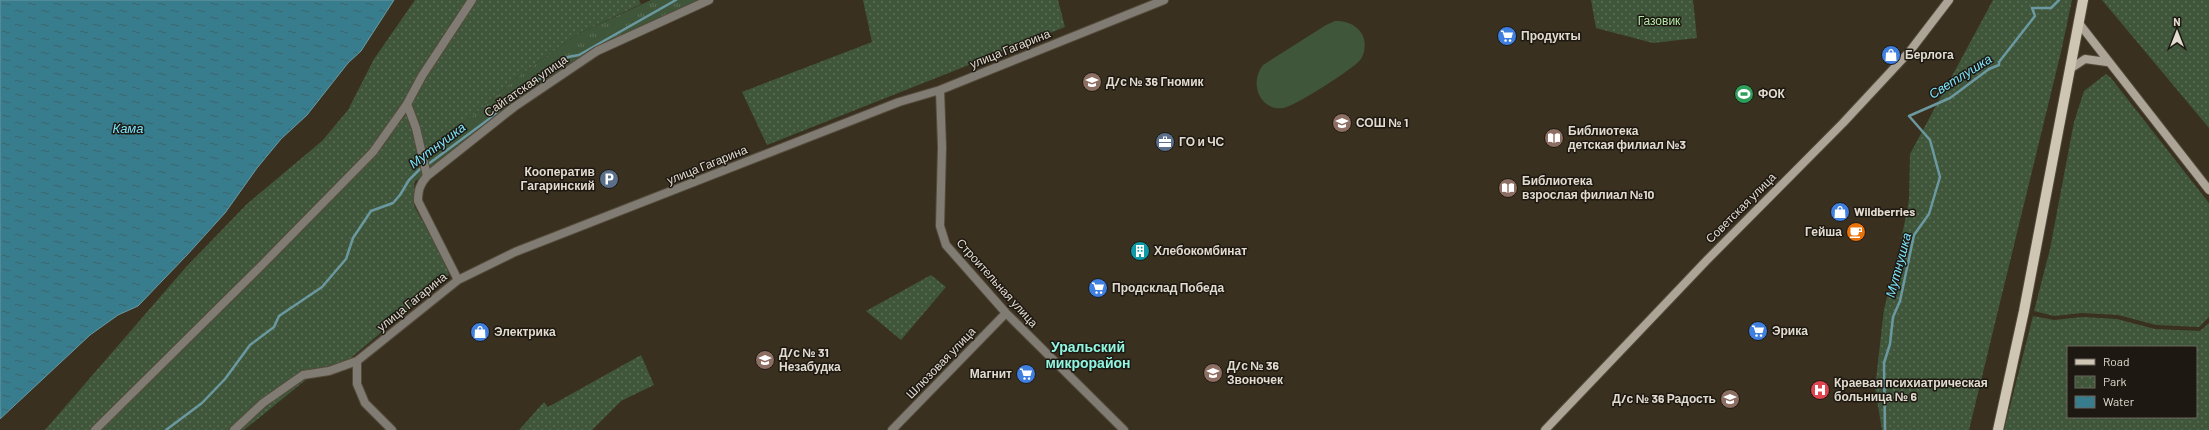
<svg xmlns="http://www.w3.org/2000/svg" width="2209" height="430" font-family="Barlow,sans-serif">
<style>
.grass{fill:url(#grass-tufts)}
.park{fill:url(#park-dots);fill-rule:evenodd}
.pitch{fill:#40563b}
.water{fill:url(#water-ripples);stroke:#6b99a1}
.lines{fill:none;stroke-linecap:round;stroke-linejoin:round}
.stream{stroke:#6b99a1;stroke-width:2.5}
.minor-casing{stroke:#544b3b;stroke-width:10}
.secondary-casing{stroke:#544b3b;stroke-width:10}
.primary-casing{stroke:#544b3b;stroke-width:12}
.minor{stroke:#807b73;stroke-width:8}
.secondary{stroke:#aca597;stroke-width:8}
.primary{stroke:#cec5b3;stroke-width:10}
.labels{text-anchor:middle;stroke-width:3;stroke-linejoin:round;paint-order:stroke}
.park-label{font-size:12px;fill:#b3e8a7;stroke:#1d1811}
.poi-label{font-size:12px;font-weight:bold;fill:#e1dbd0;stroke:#1d1811;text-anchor:start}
.street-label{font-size:12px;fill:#e1dbd0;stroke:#1d1811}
.water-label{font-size:13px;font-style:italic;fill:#7de6ff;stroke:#1d1811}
.quarter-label{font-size:14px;font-weight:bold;fill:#90f6e2;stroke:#1d1811}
</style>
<defs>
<pattern id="grass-tufts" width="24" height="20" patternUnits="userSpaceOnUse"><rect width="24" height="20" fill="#40563b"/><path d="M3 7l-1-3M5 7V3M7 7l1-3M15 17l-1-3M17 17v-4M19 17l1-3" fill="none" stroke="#5b6e56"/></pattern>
<pattern id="park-dots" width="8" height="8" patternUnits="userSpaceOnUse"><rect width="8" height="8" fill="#40563b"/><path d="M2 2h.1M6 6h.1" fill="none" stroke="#5b6e56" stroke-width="1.8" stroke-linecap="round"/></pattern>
<pattern id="water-ripples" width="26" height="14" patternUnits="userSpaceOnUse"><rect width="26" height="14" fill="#387d8d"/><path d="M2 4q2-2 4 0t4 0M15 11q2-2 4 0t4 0" fill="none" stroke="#3d656d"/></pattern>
</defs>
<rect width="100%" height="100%" fill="#39301f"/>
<path class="grass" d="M651,0H701L594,50L472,142L414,182L415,160L477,112L516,78L578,34Z"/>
<path class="park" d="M415,0H639L641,4L578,34L516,78L477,112L415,160L414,206L444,259L449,275L332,374H313L244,430H45L186,267L247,204L322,141L348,110L374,59Z
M863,0H1058L1065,27L767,145L742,92L872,42Z
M1591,0H1693L1697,38L1653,43L1596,28Z
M1993,0H2072L2061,52L1969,430H1882L1875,388L1884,309L1898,256L1909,200L1910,154Z
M2102,0H2209V128Z
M2106,74L2111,78L2209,203V317L2199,327L2156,325L2118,315L2082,313L2054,316L2034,311L2050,249L2074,122L2084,91Z
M931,275L946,287L901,340L866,311Z
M2033,316L2054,320L2082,317L2117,319L2155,329L2200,331L2209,323V430H2004ZM2068,347H2196V417H2068Z
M641,355L654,385L621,401L592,430H519L544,402L548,407Z"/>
<path class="pitch" d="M1335,21C1346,20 1358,25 1363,36C1366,43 1365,53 1361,59C1355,68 1294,107 1283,108C1259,111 1249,82 1263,65L1326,25Z"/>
<path class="water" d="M0,0H394L361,51L348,63L307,115L281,139L257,168L225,213L187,255L138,306L118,315L90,335L0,419Z"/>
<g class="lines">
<path class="stream" d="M427,165L489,119L520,91L563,64L568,57L579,55L676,0
M166,430L202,403L225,379L250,345L274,327L279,316L322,287L346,259L353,238L371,211L393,203L400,195L409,180L422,167
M1885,430L1884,363L1890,344L1893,317L1900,301L1914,235L1929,214L1940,177L1930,140L1909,116L1950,98L1989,69L1999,65V62L2035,16L2032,8H2051L2059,0"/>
<g class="minor-casing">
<path id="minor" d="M940,90L942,147L940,226L946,245L1006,313L1124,430
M407,104L416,128L427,176
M458,280L418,201C418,190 420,184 427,176L514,107L597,51L709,0
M95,430L260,267L373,152L407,104L422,76L472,0
M234,430L263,403L303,375L329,371L357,361
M392,430L365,403L357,384V361L458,280L515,252L899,102L940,90L1164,0
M892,430L1006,313"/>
</g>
<g class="secondary-casing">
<path id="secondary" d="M2078,22L2209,190
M2070,69L2085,59L2107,62
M1545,430L1707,260L1843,123L1910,51L1949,0"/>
</g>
<g class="primary-casing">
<path id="primary" d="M1998,430L2024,311L2083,0"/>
</g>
<use href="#minor" class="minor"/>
<use href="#secondary" class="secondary"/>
<use href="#primary" class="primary"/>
</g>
<defs>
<g id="supermarket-disc" transform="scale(1)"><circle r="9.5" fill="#3f7fe0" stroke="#1d1811"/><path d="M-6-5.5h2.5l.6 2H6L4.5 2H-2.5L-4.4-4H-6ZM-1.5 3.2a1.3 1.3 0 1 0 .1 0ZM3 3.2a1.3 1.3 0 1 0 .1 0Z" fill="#fff"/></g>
<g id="shop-disc" transform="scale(1)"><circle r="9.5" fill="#3f7fe0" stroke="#1d1811"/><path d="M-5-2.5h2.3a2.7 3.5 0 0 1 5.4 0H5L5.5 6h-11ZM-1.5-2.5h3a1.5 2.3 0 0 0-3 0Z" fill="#fff"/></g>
<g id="school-disc" transform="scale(1)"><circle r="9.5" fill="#8d6e63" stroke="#1d1811"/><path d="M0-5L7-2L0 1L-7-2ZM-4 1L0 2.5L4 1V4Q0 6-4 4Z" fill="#fff"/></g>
<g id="stadium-disc" transform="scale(1)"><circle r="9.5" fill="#2e9e5b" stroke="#1d1811"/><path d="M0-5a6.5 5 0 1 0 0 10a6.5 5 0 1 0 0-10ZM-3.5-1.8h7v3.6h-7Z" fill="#fff"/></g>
<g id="library-disc" transform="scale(1)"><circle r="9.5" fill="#8d6e63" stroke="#1d1811"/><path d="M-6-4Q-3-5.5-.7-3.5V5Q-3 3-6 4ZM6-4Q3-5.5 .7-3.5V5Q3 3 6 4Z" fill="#fff"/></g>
<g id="office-disc" transform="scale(1)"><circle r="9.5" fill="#5c6f8a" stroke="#1d1811"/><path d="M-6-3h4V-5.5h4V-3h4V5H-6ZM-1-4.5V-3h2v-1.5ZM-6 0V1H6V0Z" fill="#fff"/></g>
<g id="parking-disc" transform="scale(1)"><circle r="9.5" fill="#5c6f8a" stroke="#1d1811"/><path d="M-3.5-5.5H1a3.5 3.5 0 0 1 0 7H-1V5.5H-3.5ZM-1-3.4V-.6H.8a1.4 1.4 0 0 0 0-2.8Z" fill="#fff"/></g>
<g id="cafe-disc" transform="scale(1)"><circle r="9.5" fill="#e8710a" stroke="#1d1811"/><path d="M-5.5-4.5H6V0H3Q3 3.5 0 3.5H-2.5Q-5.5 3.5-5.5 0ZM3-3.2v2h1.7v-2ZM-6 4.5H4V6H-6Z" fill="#fff"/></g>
<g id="building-disc" transform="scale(1)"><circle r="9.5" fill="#0f9aa8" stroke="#1d1811"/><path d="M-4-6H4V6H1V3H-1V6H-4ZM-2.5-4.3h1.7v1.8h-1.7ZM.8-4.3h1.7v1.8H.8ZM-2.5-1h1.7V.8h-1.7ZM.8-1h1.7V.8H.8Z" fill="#fff"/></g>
<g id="hospital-disc" transform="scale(1)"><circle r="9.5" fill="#e0444e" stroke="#1d1811"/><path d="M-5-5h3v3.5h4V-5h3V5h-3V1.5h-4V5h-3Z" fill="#fff"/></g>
</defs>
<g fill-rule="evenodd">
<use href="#supermarket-disc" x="1507" y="36"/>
<use href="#shop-disc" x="1891" y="55"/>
<use href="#school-disc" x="1092" y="82"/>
<use href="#stadium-disc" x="1744" y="94"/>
<use href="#school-disc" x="1342" y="123"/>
<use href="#library-disc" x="1554" y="138"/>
<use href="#office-disc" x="1165" y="142"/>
<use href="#parking-disc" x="609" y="179"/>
<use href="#library-disc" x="1508" y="188"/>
<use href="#shop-disc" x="1840" y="212"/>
<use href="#cafe-disc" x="1856" y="232"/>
<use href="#building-disc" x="1140" y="251"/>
<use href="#supermarket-disc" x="1098" y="288"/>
<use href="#supermarket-disc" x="1758" y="331"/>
<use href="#shop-disc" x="480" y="332"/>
<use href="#school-disc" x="765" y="360"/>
<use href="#school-disc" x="1213" y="373"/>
<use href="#supermarket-disc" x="1026" y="374"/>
<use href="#hospital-disc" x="1820" y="390"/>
<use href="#school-disc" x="1730" y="399"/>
</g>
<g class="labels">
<g class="park-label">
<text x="1659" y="25">Газовик</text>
</g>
<g class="poi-label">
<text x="1521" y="40">Продукты</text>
<text x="1905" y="59">Берлога</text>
<text x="1106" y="86">Д/с № 36 Гномик</text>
<text x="1758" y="98">ФОК</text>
<text x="1356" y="127">СОШ № 1</text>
<text x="1568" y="135">Библиотека<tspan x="1568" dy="14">детская филиал №3</tspan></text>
<text x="1179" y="146">ГО и ЧС</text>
<text x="595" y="176" text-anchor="end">Кооператив<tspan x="595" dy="14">Гагаринский</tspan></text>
<text x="1522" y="185">Библиотека<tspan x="1522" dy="14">взрослая филиал №10</tspan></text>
<text x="1854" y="216">Wildberries</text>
<text x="1842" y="236" text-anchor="end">Гейша</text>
<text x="1154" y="255">Хлебокомбинат</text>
<text x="1112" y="292">Продсклад Победа</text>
<text x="1772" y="335">Эрика</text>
<text x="494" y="336">Электрика</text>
<text x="779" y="357">Д/с № 31<tspan x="779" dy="14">Незабудка</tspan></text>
<text x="1227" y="370">Д/с № 36<tspan x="1227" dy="14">Звоночек</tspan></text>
<text x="1012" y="378" text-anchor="end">Магнит</text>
<text x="1834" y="387">Краевая психиатрическая<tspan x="1834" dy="14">больница № 6</tspan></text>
<text x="1716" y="403" text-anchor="end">Д/с № 36 Радость</text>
</g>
<g class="street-label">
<text transform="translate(1010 49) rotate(-22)" y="4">улица Гагарина</text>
<text transform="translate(526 86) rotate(-35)" y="4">Сайгатская улица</text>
<text transform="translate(707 165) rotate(-22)" y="4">улица Гагарина</text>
<text transform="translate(1741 208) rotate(-45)" y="4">Советская улица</text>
<text transform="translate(997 283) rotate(48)" y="4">Строительная улица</text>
<text transform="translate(412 302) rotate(-39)" y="4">улица Гагарина</text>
<text transform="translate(941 363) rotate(-46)" y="4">Шлюзовая улица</text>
</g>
<g class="water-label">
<text transform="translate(1960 76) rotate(-32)" y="5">Светлушка</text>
<text x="128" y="133">Кама</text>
<text transform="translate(437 145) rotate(-37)" y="5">Мутнушка</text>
<text transform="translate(1898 265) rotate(-75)" y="5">Мутнушка</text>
</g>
<g class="quarter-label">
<text x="1088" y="352">Уральский<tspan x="1088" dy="16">микрорайон</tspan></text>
</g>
</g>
<rect x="2067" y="346" width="130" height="72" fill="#1d1811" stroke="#6b665d"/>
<rect x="2075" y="359" width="20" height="6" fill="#cec5b3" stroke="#6b665d"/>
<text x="2103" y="366" font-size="12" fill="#e1dbd0">Road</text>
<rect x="2075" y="376" width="20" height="12" fill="url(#park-dots)" stroke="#6b665d"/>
<text x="2103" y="386" font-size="12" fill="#e1dbd0">Park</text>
<rect x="2075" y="396" width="20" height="12" fill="url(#water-ripples)" stroke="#6b665d"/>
<text x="2103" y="406" font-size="12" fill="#e1dbd0">Water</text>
<g transform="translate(2177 32)" stroke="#1d1811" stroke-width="3" paint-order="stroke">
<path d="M0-3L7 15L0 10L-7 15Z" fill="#e1dbd0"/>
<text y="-6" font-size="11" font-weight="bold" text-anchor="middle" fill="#e1dbd0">N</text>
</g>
</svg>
